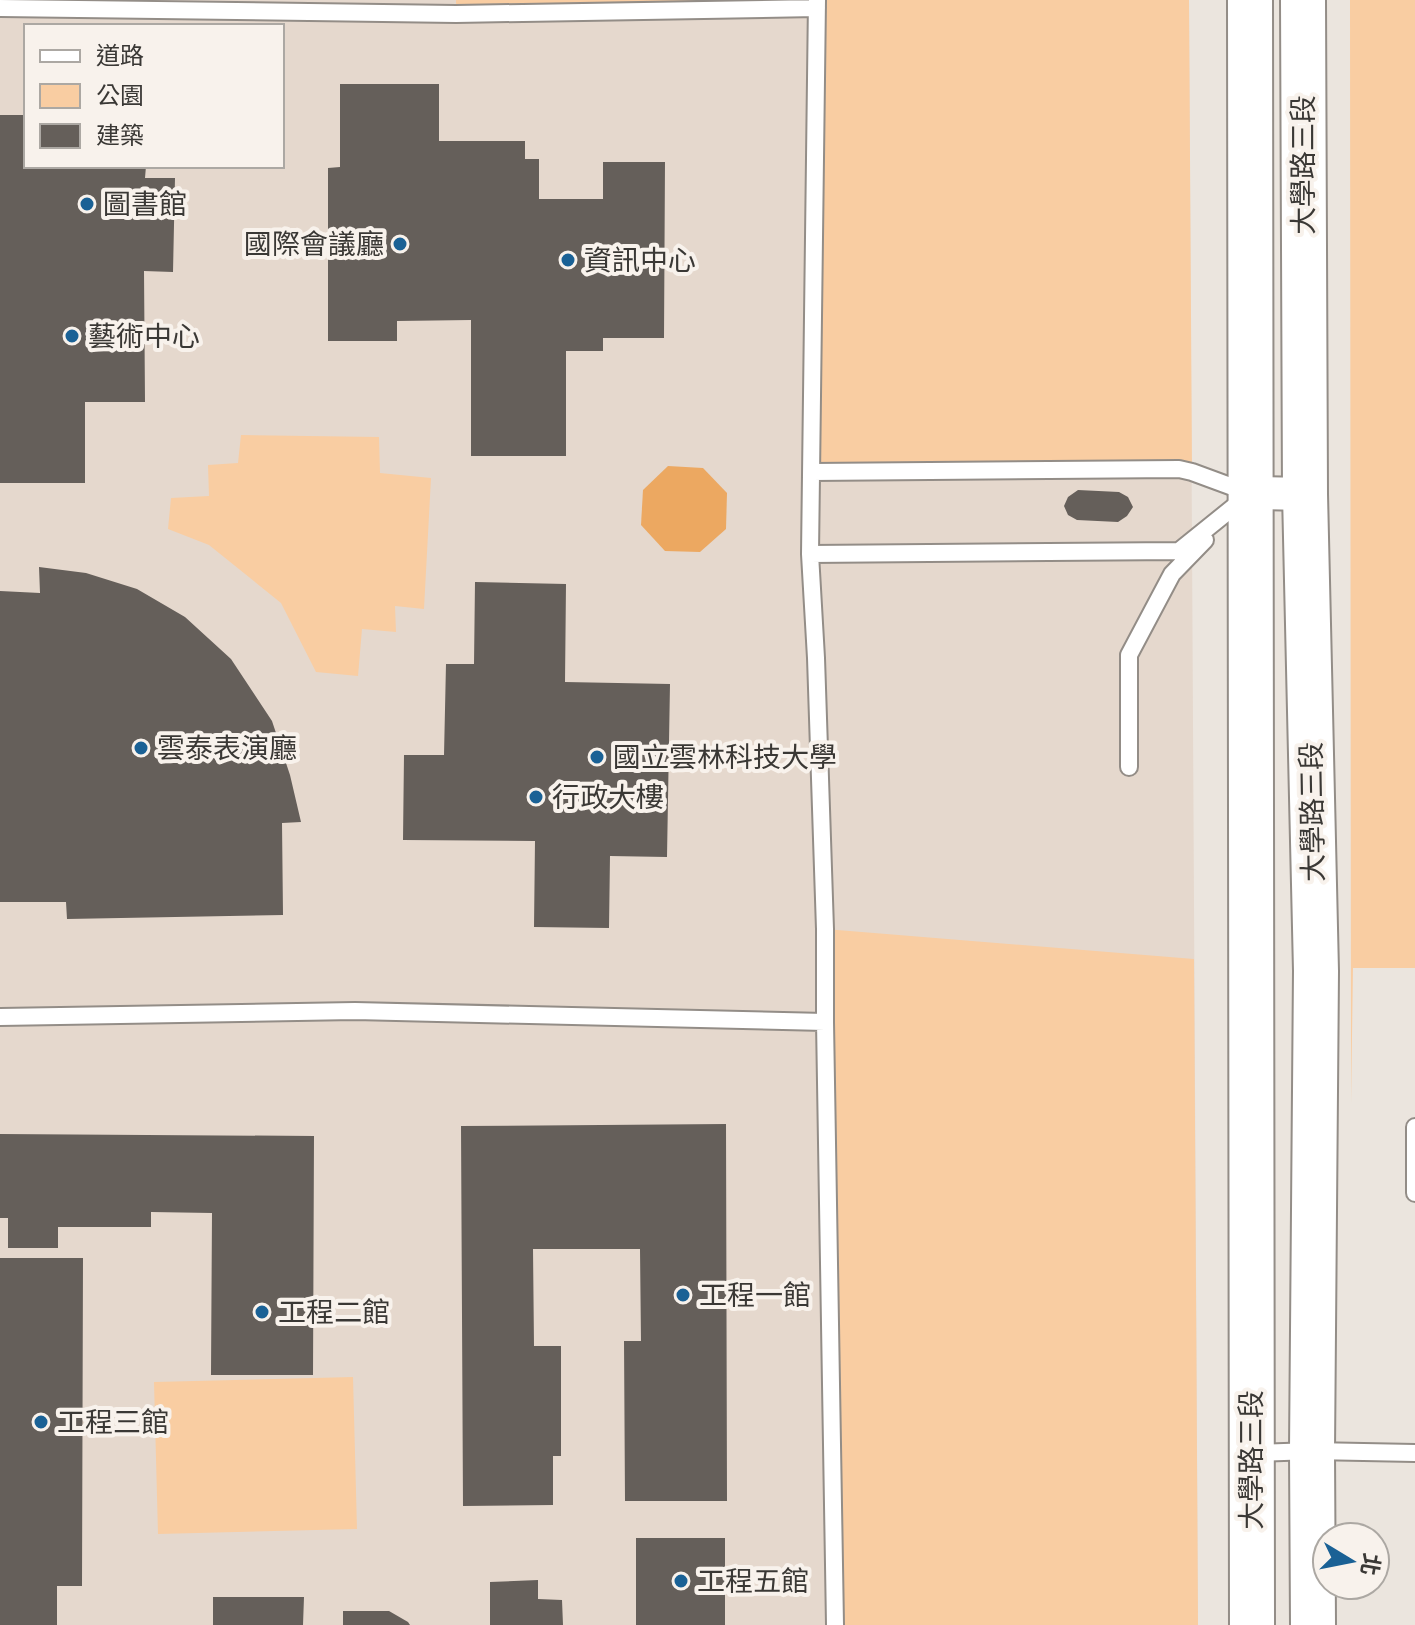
<svg xmlns="http://www.w3.org/2000/svg" width="1415" height="1625" font-family="'Nunito Sans','Noto Sans TC',sans-serif">
<style>
.built{fill:#e5d8cd;fill-rule:evenodd}
.green{fill:#f9cda2}
.water{fill:#eca861}
.building{fill:#655f5a}
.lines{fill:none;stroke-linecap:round;stroke-linejoin:round}
.lane-casing{stroke:#938d87;stroke-width:20}
.street-casing{stroke:#938d87;stroke-width:36}
.secondary-casing{stroke:#938d87;stroke-width:48}
.lane{stroke:#fff;stroke-width:16}
.street{stroke:#fff;stroke-width:32}
.secondary{stroke:#fff;stroke-width:44}
.poi-dot{fill:#1a6195;stroke:#f8f2ec;stroke-width:3}
.labels{text-anchor:middle;stroke-width:8;stroke-linejoin:round;paint-order:stroke}
.street-label{font-size:28px;fill:#3a3835;stroke:#f8f2ec}
.poi-label{font-size:28px;fill:#3a3835;stroke:#f8f2ec;text-anchor:start}
</style>
<rect width="100%" height="100%" fill="#ebe5de"/>
<path class="built" d="M0,0H1189L1198,1625H0ZM26,26H282V166H26Z"/>
<path class="green" d="M456,0H1189L1192,472H812L817,8L456,14Z
M1350,0H1415V968H1353L1351,1104Z
M241,435L379,437L380,473L431,478L424,609L395,606L396,632L362,629L358,676L316,672L281,603L209,545L168,529L171,498L209,496L208,465L238,463Z
M825,929L1194,959L1198,1625H835Z
M353,1377L357,1529L158,1534L154,1382Z"/>
<path class="water" d="M668,466L703,468L727,493L726,529L700,552L665,551L641,525L643,490Z"/>
<path class="building" d="M340,84H439V141H525V159H539V199H603V162H665L664,338H603V351H566V456H471V320L397,321V341H328V168L340,167Z
M0,115H26V166H146L145,178H175L173,272L144,271L145,402H85V483H0Z
M1078,490L1119,492L1128,497L1133,507L1127,516L1118,522L1077,520L1068,515L1064,506L1068,497Z
M39,567L86,573L137,589L185,617L231,659L272,721L290,775L301,822L282,823L283,915L67,919L66,902H0V591L40,593Z
M475,582L566,584L565,682L670,684L667,857L610,856L609,928L534,927L535,841L403,840L404,755H444L446,664H474Z
M726,1124L727,1501H625L624,1341H641L640,1249H533L534,1346H561V1456H553V1505L463,1506L461,1126Z
M0,1134L314,1136L313,1375H211L212,1213L151,1212V1227H58V1248H8V1218H0Z
M0,1258H83L82,1586H57V1625H0Z
M636,1538H725V1625H636Z
M538,1580V1599L562,1600L563,1625H490V1582Z
M213,1597H304L303,1625H213Z
M343,1611H389L408,1622L410,1625H343Z"/>
<g class="lines">
<g class="lane-casing">
<path id="lane" d="M817,0L810,554L816,658L825,929V1022L835,1625
M0,8L456,14L817,8
M812,472L1179,469L1192,472L1249,493
M810,554L1179,551L1246,497
M1129,767V655L1172,574L1205,540
M0,1017L355,1011L825,1022
M1415,1127V1193
M1253,1453L1312,1451L1415,1453"/>
</g>
<g class="street-casing">
<path id="street" d="M1250,493L1305,494"/>
</g>
<g class="secondary-casing">
<path id="secondary" d="M1250,0L1252,1625
M1303,0L1305,494L1316,971L1312,1451L1313,1625"/>
</g>
<use href="#lane" class="lane"/>
<use href="#street" class="street"/>
<use href="#secondary" class="secondary"/>
</g>
<g class="poi-dot">
<circle cx="87" cy="204" r="8"/>
<circle cx="400" cy="244" r="8"/>
<circle cx="568" cy="260" r="8"/>
<circle cx="72" cy="336" r="8"/>
<circle cx="141" cy="748" r="8"/>
<circle cx="597" cy="757" r="8"/>
<circle cx="536" cy="797" r="8"/>
<circle cx="683" cy="1295" r="8"/>
<circle cx="262" cy="1312" r="8"/>
<circle cx="41" cy="1422" r="8"/>
<circle cx="681" cy="1581" r="8"/>
</g>
<g class="labels">
<g class="street-label">
<text transform="translate(1303 165) rotate(-90)" y="10">大學路三段</text>
<text transform="translate(1312 812) rotate(-91)" y="10">大學路三段</text>
<text transform="translate(1251 1460) rotate(-90)" y="10">大學路三段</text>
</g>
<g class="poi-label">
<text x="103" y="214">圖書館</text>
<text x="384" y="254" text-anchor="end">國際會議廳</text>
<text x="584" y="270">資訊中心</text>
<text x="88" y="346">藝術中心</text>
<text x="157" y="758">雲泰表演廳</text>
<text x="613" y="767">國立雲林科技大學</text>
<text x="552" y="807">行政大樓</text>
<text x="699" y="1305">工程一館</text>
<text x="278" y="1322">工程二館</text>
<text x="57" y="1432">工程三館</text>
<text x="697" y="1591">工程五館</text>
</g>
</g>
<rect x="24" y="24" width="260" height="144" fill="#f8f2ec" stroke="#aca8a3" stroke-width="2"/>
<rect x="40" y="50" width="40" height="12" fill="#ffffff" stroke="#aca8a3" stroke-width="2"/>
<text x="96" y="64" font-size="24" fill="#3a3835">道路</text>
<rect x="40" y="84" width="40" height="24" fill="#f9cda2" stroke="#aca8a3" stroke-width="2"/>
<text x="96" y="104" font-size="24" fill="#3a3835">公園</text>
<rect x="40" y="124" width="40" height="24" fill="#655f5a" stroke="#aca8a3" stroke-width="2"/>
<text x="96" y="144" font-size="24" fill="#3a3835">建築</text>
<g transform="translate(1351 1561) rotate(100)"><circle r="38" fill="#f8f2ec" stroke="#aca8a3" stroke-width="2"/>
<path d="M0-6L14 30L0 20L-14 30Z" fill="#1a6195"/>
<text y="-12" font-size="22" font-weight="bold" text-anchor="middle" fill="#3a3835">北</text>
</g>
</svg>
